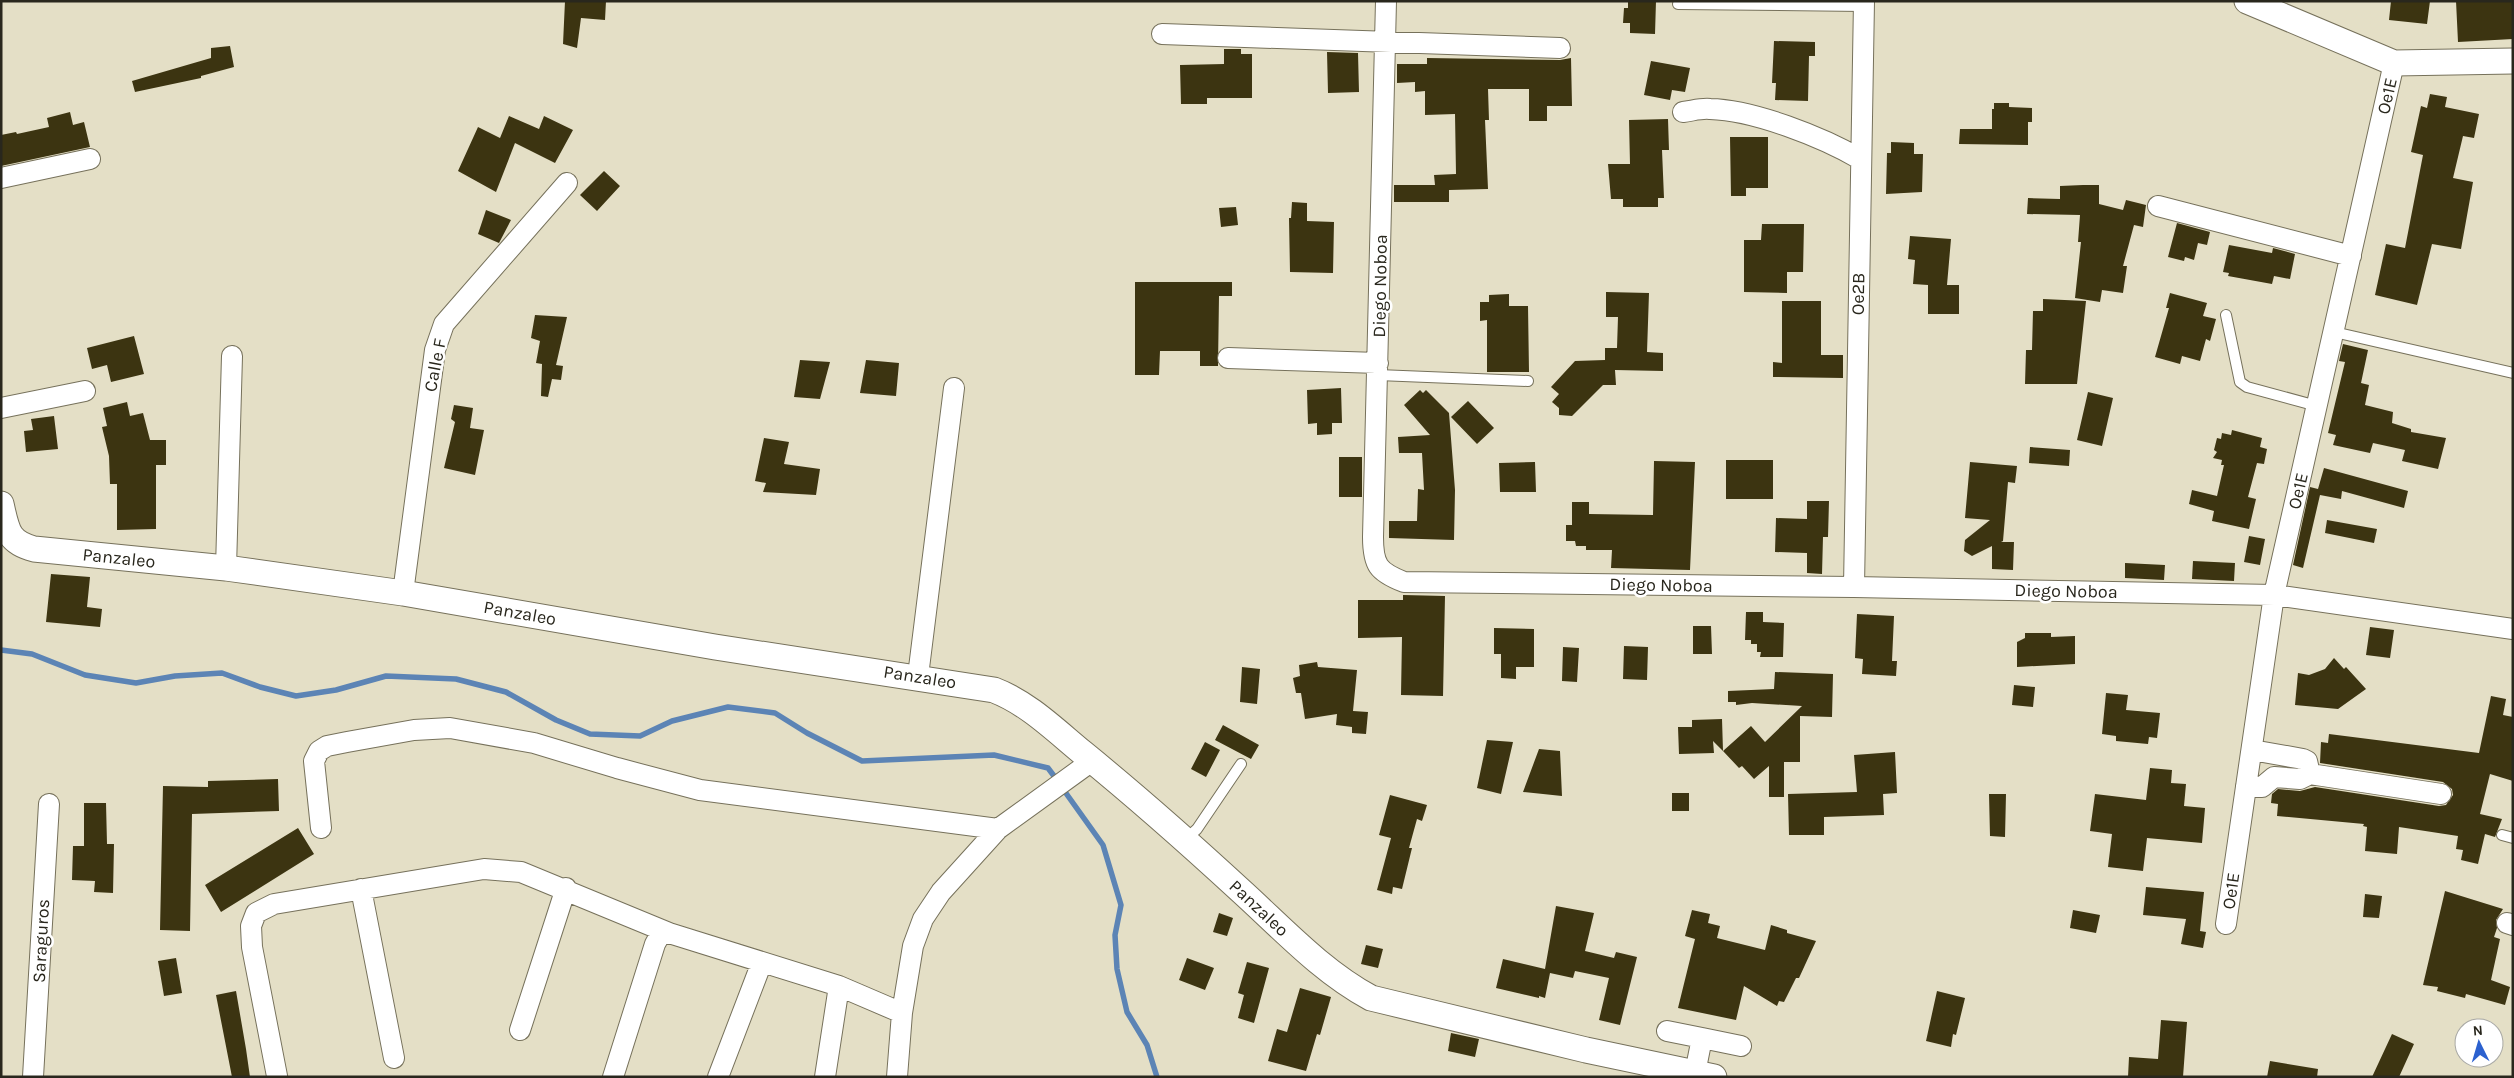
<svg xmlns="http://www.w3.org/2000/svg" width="2514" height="1078" font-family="Karla,sans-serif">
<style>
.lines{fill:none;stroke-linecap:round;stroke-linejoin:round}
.stream{stroke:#5c84b5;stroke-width:5.5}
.building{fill:#3c3411}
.service-casing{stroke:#76715b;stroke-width:12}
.minor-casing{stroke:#76715b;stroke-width:22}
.tertiary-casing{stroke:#76715b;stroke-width:27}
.service{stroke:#fff;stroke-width:10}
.minor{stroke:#fff;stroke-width:20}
.tertiary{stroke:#fff;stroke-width:25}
.labels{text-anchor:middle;stroke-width:5;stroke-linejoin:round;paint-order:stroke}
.street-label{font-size:18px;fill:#29271d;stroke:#fff}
</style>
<rect width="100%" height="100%" fill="#e4dfc6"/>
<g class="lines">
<path class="stream" d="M1,650L32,654L85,675L136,683L175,676L222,673L260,687L296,696L336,690L386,676L456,679L506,692L556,720L590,734L640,736L672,721L728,707L775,713L807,733L862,761L994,755L1048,768L1057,780
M1063,789L1103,845L1121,905L1115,935L1117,969L1127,1012L1147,1045L1157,1077"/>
</g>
<path class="building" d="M565,1H606L605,20L581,18L577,48L563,44Z
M1628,1H1656L1655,34L1630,33V23H1623L1624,8H1628Z
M2391,1H2430L2427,24L2389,20Z
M2456,1H2513V39L2458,42Z
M1774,41L1815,42V56H1809L1808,101L1775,100L1776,83H1772Z
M230,46L234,67L201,76V78L135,92L132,81L211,58V48Z
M1224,49H1241V54H1252V98H1207V104H1181L1180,65L1224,64Z
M1327,52L1358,53L1359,92L1328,93Z
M1427,58L1560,60L1571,58L1572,106H1547V121H1529V89H1488L1489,120H1485L1488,189L1449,190V202H1394V185H1435L1434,175L1456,174L1455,114L1425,115V91L1415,92V82L1397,83V64H1427Z
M1651,61L1690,68L1685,92L1672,90L1670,100L1644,95Z
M2430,94L2447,97L2445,107L2479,114L2474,138L2463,136L2453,178L2473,182L2461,249L2432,244L2417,305L2375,295L2386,244L2405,248L2423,155L2411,152L2421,106L2427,108Z
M1994,103H2009V107L2032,108V122H2028V145L1959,144L1960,129H1992V109H1994Z
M70,112L73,125L84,122L90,147L1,166V135L16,132L17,134L49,127L47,118Z
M509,116L539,129L544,116L573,130L555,163L515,143L496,192L458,171L478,127L500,138Z
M1668,119L1669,150H1662L1664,198H1658V207H1623V199H1611L1608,164H1630L1629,120Z
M1730,137H1768V188H1746V196H1731Z
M1891,142L1914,143V154H1923L1922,192L1886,194L1887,153H1891Z
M604,171L620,186L597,211L580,195Z
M2083,185H2099V204L2123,210L2126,200L2146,205L2143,227L2134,225L2123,266H2127L2123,293L2102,290L2100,302L2075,298L2081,242H2078L2080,215L2027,214L2028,198L2060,199V186Z
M1292,202L1307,203V221L1334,222L1333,273L1290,272L1289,218H1291Z
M1236,207L1238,225L1221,227L1219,208Z
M486,210L511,220L499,243L478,234Z
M2177,223L2210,232L2207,245L2198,243L2194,260L2185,257L2184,261L2168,257Z
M1762,224H1804L1803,272H1787V293L1744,292V240H1761Z
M1910,236L1951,239L1947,285H1959V314H1928V285L1913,284L1915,260L1908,259Z
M2229,245L2272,253L2273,248L2295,254L2290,279L2274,276L2272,284L2228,276L2229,273L2223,272Z
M1135,282H1232V296H1219L1218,366H1200V351H1160L1159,375H1135Z
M1606,292L1649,293L1647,352L1663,353V371L1615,370L1616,385H1603L1572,416L1559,415V408L1552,402L1559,394L1551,387L1575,361L1605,360V348H1617L1618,317H1606Z
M2170,293L2207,303L2203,316L2216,319L2210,341L2206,339L2200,361L2182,356L2180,364L2155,357L2169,308H2166Z
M1509,294V306H1528L1529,372H1487V320L1480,321V302H1489V295Z
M2043,299L2086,301L2077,384H2025L2026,350H2032L2033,311H2043Z
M1782,301H1821V355H1843V378L1773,377V362L1782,363Z
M535,315L567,317L556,365L563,366L561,380L552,379L548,397L541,396L542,364L536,363L540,341L531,338Z
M134,336L144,374L111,382L107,365L92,369L87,348Z
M2343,344L2368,350L2361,383L2369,385L2365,405L2393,412L2392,423L2411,429V432L2446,438L2438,469L2402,461L2405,450L2373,443L2370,453L2333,445L2336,435L2328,433L2345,362L2339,361Z
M800,360L830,362L820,399L794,397Z
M866,360L899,363L896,396L860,393Z
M1341,388L1342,423H1332V434L1317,435V423L1308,424L1307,390Z
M1420,390L1423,393L1426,390L1449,413L1455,490L1454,540L1389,538V521H1417L1418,489L1424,490L1422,453H1399L1398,437L1430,435L1404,405Z
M2088,392L2113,398L2102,446L2077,440Z
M1468,401L1494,428L1477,444L1451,417Z
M127,402L130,416L143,413L150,440H166V465H156V529L117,530V484H110L109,456L102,427L107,426L103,408Z
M454,405L473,408L470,428L484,430L475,475L444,468L455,422L451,419Z
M54,416L58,449L26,452L24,431L33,430L31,419Z
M2232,430L2262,438L2260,447L2267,449L2264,464L2257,463L2248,497L2256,499L2249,529L2212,521L2214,511L2189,504L2192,490L2217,496L2224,465H2221L2222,460L2213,458L2217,452L2214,450L2217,438L2221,439L2222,433L2231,435Z
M764,438L789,442L784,464L820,469L816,495L763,492L766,483L755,481Z
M2030,447L2070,450L2069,466L2029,463Z
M1339,457H1362V497H1339Z
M1726,460H1773V499H1726Z
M1654,461L1695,462L1690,570L1611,568L1612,550H1586V546H1576L1575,541H1566V525H1572V502H1589V514L1653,515Z
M1535,462L1536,492H1500L1499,463Z
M1970,462L2017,466L2015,483L2008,482L2003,541L2001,542H2014L2013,570L1992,569V546L1972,556L1964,551L1965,540L1990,520L1965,518Z
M2324,468L2408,491L2404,508L2342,491L2341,499L2320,495L2303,568L2293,565L2310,487L2318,489Z
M1807,501H1829L1828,537H1823L1822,574L1807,573V553L1775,552L1776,518L1807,519Z
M2327,520L2377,529L2374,543L2325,533Z
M2249,536L2265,539L2260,565L2244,562Z
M2193,561L2235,563L2234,581L2192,579Z
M2125,563L2165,565L2164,580L2125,578Z
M51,574L90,577L87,607L102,609L100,627L46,622Z
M1403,595L1445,596L1443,696L1401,695L1402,637L1358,638V600H1403Z
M1746,612H1763V622L1784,623L1783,657H1760L1761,652H1757V644H1751V640H1745Z
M1857,614L1894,616L1892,661H1897L1896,676L1862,674L1863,659L1855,658Z
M1693,626H1711L1712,654H1693Z
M2370,627L2394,630L2390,658L2366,655Z
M1494,628L1534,629V667H1516V679L1501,678V654H1494Z
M2025,633H2051V637L2075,636V664L2017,667V642L2025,638Z
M1624,646L1648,647L1647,680L1623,679Z
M1563,647L1579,648L1577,682L1562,681Z
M2334,658L2344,669L2346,667L2366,689L2338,709L2295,705L2298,673L2309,675L2325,669Z
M1317,662L1318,667L1357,670L1353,711L1368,712L1366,734L1352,733V727L1336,725L1337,714L1305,719L1301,693H1296L1293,678L1300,676L1299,665Z
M1242,667L1260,669L1257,704L1240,702Z
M1775,672L1833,674L1832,717L1800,716V762H1784V797H1769V766L1754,779L1742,766L1739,768L1723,751L1751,726L1765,742L1802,706L1752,703L1736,705V702H1728V691L1774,689Z
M2014,685L2035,687L2033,707L2012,705Z
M2106,693L2128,695L2126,710L2160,713L2157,738L2149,737L2148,744L2116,741V736L2102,734Z
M2491,696L2506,699L2503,715L2513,717V781L2490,774L2480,814L2502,819L2495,837L2485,834L2478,864L2461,860L2463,850L2456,849L2458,836L2399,827L2397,854L2365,851L2367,827L2363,826L2364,824L2277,816L2278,804L2271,803L2272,794L2278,789L2300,791L2315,787L2439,806L2446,805L2453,795L2452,789L2443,782L2320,763L2321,742L2328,743L2329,734L2479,753Z
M1722,719L1723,751L1713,741L1714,753L1679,754L1678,727H1692V720Z
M1223,725L1259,745L1251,759L1215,740Z
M1487,740L1513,742L1501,794L1477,788Z
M1205,742L1220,750L1206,777L1191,769Z
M1539,749L1560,751L1562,796L1523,792Z
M1895,752L1897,793L1883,794L1884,815L1824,817V835H1789L1788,794L1857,792L1854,755Z
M2150,768L2172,770L2171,783L2186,784L2184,806L2205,808L2202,843L2147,838L2143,871L2108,867L2112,834L2090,831L2095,794L2146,800Z
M278,779L279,811L192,814L190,931L160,930L163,786L208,787V781Z
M1672,793H1689V811H1672Z
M1989,794H2006L2005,837L1990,836Z
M1390,795L1427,805L1422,821L1417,819L1409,848H1412L1402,889L1393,887L1392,894L1377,890L1391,838L1379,835Z
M84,803H106L107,844H114L113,893L94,892L95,881L72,880L73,846H84Z
M298,828L314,854L221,912L205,885Z
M2146,887L2204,892L2200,931L2206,932L2203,948L2181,944L2186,919L2143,915Z
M2445,891L2503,909L2496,920L2497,928L2494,937L2500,939L2491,980L2510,987L2505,1005L2466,994L2465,998L2437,991L2438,987L2423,985Z
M2365,894L2382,896L2379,918L2363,917Z
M1556,906L1594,913L1585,951L1614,958L1616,952L1637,957L1620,1025L1599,1020L1609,978L1575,971L1573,978L1550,973L1545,998L1539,996V998L1496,988L1503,959L1545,969Z
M1692,910L1710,914L1708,923L1720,926L1717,938L1765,950L1771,925L1787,930V933L1816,941L1799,978H1796L1784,1002L1779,1001L1777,1006L1744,986L1736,1020L1678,1008L1695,939L1685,936Z
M2073,910L2100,915L2096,933L2070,928Z
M1219,913L1233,918L1227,936L1213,932Z
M1366,945L1383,949L1378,968L1361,964Z
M176,958L182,993L164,996L158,961Z
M1187,958L1214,968L1205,990L1179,980Z
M1247,962L1269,968L1254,1023L1238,1018L1244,995L1238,993Z
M1300,988L1331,997L1320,1035L1317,1034L1306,1071L1268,1061L1277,1029L1287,1032Z
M236,991L246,1049L250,1077H232L216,995Z
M1937,991L1965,998L1956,1035L1953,1034L1951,1047L1926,1041Z
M2161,1020L2187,1022L2183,1077H2128L2129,1057L2158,1059Z
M1451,1033L1479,1039L1475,1057L1448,1051Z
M2392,1034L2414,1044L2399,1077H2372Z
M2270,1061L2318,1069L2317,1077H2267Z"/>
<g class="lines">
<g class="service-casing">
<path id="service" d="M1678,4L1864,6
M2226,315L2240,382L2247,387L2317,406
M2334,332L2513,373
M1378,375L1528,381
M2502,835L2513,838
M1185,840L1197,829L1241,764"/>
</g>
<g class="minor-casing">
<path id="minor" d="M1386,1L1373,537C1373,565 1378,572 1404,582L1854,587L2274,595L2513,629
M1162,34L1560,48
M1683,112C1692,111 1701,108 1710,109C1754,110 1822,137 1860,159
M1,178L90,159
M2158,206L2351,256
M1228,358L1378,363
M1,408L85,391
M226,568L232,356
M1854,587L1864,1
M403,593L435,350L444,324L567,183
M918,676L954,388
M2252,750L2303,759L2307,761L2310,774L2441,794
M2246,786L2262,787L2274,777L2300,779L2310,774
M321,828L314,761L319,751L327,746L347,742L414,730L450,728L534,743L617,768L700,790L998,829
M361,889L394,1058
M2507,923L2513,925
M2226,924L2274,595L2394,63
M520,1030L566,888
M1667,1031L1702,1038
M1695,1073L1702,1038L1741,1046
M277,1076L252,947L251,926L256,913L274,904L484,869L521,872L669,933
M33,1077L49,804
M613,1077L655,944L660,935L669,933L839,986L902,1013
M718,1077L762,962
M825,1077L839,986
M897,1077L902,1013L913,946L923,919L941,892L998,829L1092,761"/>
</g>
<g class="tertiary-casing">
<path id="tertiary" d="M2247,1L2394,63L2513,61
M1,504C7,529 7,542 34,549L226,568L403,593L715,647L994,690C1028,703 1055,730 1083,753C1137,797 1189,843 1240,890C1282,928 1321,971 1371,998L1586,1050L1714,1077"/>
</g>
<use href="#service" class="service"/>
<use href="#minor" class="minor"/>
<use href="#tertiary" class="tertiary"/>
</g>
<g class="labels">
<g class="street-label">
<text transform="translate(2387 96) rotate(-77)" y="6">Oe1E</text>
<text transform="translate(1380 286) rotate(-89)" y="6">Diego Noboa</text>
<text transform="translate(1858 294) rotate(-89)" y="6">Oe2B</text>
<text transform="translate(435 365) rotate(-79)" y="6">Calle F</text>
<text transform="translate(2298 491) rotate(-77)" y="6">Oe1E</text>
<text transform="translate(119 558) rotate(6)" y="6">Panzaleo</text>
<text transform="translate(1661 585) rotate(1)" y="6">Diego Noboa</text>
<text transform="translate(2066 591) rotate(1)" y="6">Diego Noboa</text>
<text transform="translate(520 613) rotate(10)" y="6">Panzaleo</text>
<text transform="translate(920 677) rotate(9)" y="6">Panzaleo</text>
<text transform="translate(2231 891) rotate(-82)" y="6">Oe1E</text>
<text transform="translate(1259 908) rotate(43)" y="6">Panzaleo</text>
<text transform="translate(41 941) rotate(-87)" y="6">Saraguros</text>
</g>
</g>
<rect width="2514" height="1078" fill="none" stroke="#29271d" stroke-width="5"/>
<g transform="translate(2479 1043) rotate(355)"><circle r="24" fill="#ffffff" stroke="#a9a9a5"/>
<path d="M0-4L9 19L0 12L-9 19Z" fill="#2c61cf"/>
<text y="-8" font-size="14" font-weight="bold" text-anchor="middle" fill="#29271d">N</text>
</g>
</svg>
